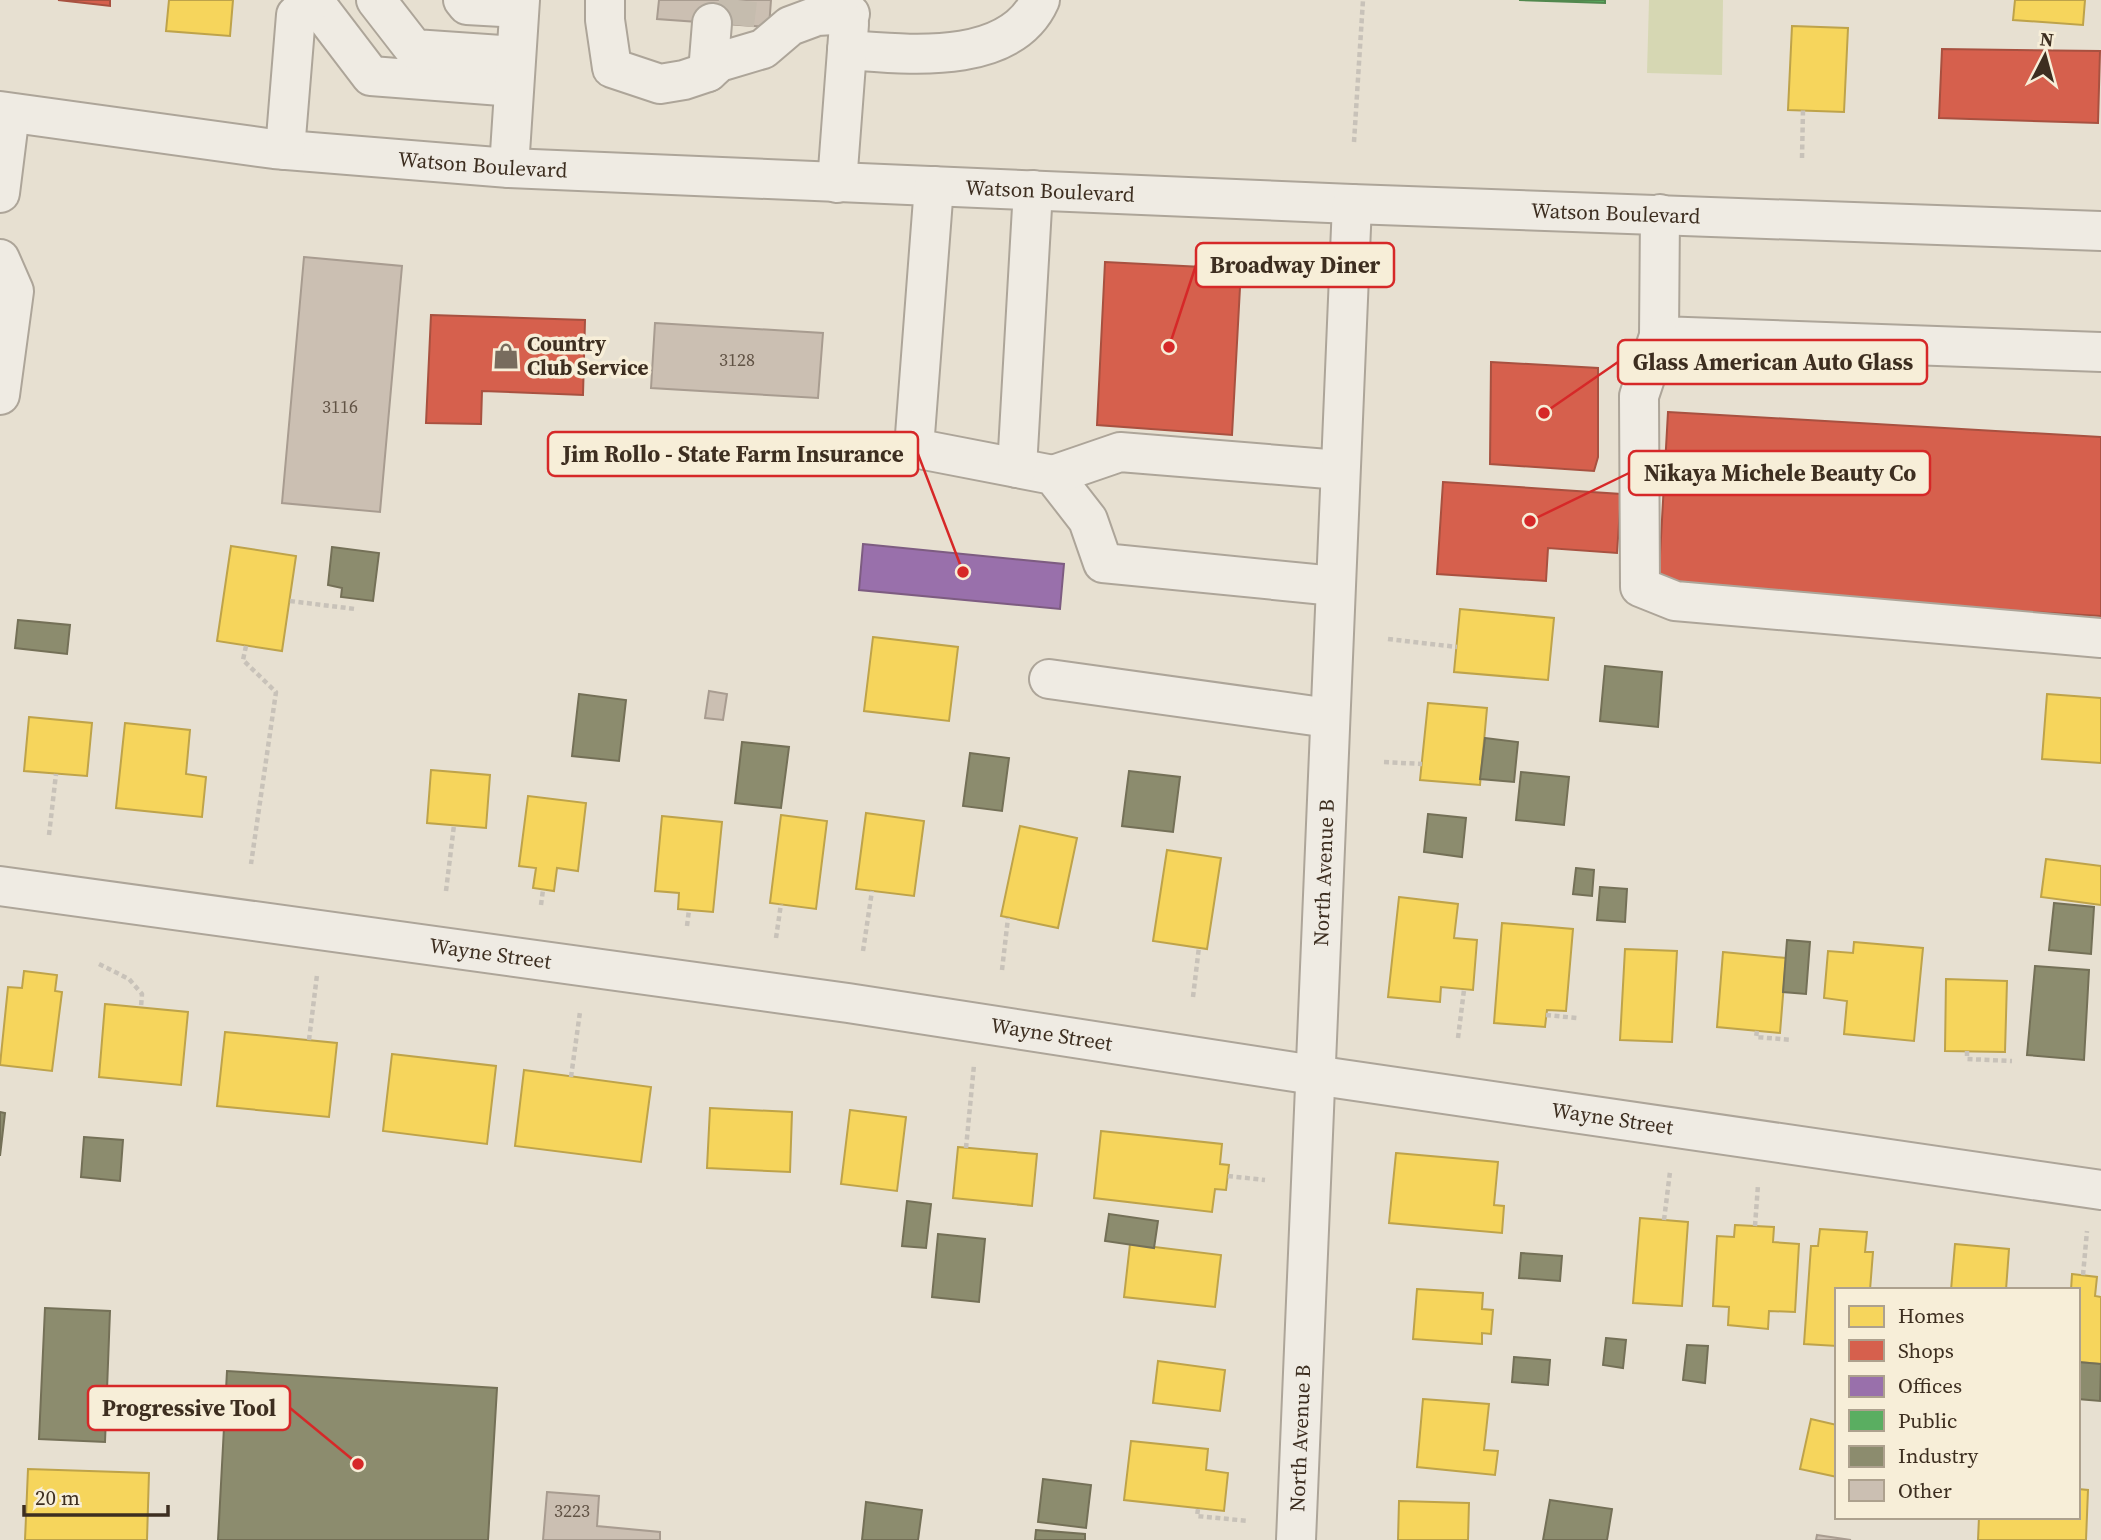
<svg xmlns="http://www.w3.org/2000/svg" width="2101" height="1540" font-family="'Source Serif 4',serif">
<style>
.green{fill:#d6d7b3}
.homes{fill:#f6d55c;stroke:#bea34a;stroke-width:2}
.shops{fill:#d6604d;stroke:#a85140;stroke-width:2}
.offices{fill:#9970ab;stroke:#7d5c81;stroke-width:2}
.public{fill:#5aae61;stroke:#51884e;stroke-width:2}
.industry{fill:#8c8c6e;stroke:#747057;stroke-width:2}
.building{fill:#cbbfb2;stroke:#a89c90;stroke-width:2}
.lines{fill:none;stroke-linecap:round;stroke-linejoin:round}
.minor-tunnel{stroke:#c5bcae;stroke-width:38;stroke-dasharray:38 19;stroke-linecap:butt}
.minor-casing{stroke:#ada599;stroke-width:42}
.path{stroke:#c8c2b9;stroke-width:4.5;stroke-dasharray:5 3.5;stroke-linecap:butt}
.minor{stroke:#efebe3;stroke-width:38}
.labels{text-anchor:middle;stroke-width:7;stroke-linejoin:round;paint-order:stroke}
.number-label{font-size:18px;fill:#605244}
.street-label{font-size:21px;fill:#3d2e20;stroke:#f7eed8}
.poi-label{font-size:21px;font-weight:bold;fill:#3d2e20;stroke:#f7eed8;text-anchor:start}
.leader{fill:none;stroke:#d62828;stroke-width:2.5}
.callout-dot{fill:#d62828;stroke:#f7eed8;stroke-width:2.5}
.callout{fill:#f7eed8;stroke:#d62828;stroke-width:2.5}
.callout-label{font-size:23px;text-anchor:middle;font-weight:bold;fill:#3d2e20}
</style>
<rect width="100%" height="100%" fill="#e7e0d1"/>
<path class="green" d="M1649,0H1723L1722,75L1647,73Z"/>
<path class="homes" d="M169,0H233L230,36L166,31Z
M2015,0H2085L2083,25L2013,20Z
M1792,26L1848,28L1844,112L1788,110Z
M231,546L296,556L282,651L217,641Z
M1460,609L1554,618L1548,680L1454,672Z
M873,637L958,647L949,721L864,711Z
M2047,694L2101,698V763L2042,759Z
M1428,703L1487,708L1480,785L1420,780Z
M29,717L92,723L87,776L24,771Z
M125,723L190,730L186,774L206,777L202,817L116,808Z
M431,770L490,775L486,828L427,823Z
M528,796L586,803L578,871L557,868L554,891L533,888L536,868L519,866Z
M866,813L924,821L914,896L856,889Z
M781,815L827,821L816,909L770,903Z
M662,816L722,822L713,912L678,909L679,893L655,891Z
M1020,826L1077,838L1058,928L1001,916Z
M1167,850L1221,858L1207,949L1153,941Z
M2046,859L2101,866V905L2041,897Z
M1399,897L1458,904L1454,938L1477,940L1473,990L1441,987L1440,1002L1388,997Z
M1502,923L1573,929L1566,1011L1547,1010L1545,1027L1494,1023Z
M1854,942L1923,948L1914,1041L1844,1034L1847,1001L1824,998L1828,951L1853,953Z
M1625,949L1677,951L1672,1042L1620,1040Z
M1723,952L1786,958L1780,1033L1717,1027Z
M24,971L57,975L55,991L62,992L52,1071L0,1065L8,987L22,988Z
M1946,979L2007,981L2005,1052L1945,1051Z
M105,1004L188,1012L181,1085L99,1077Z
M225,1032L337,1043L329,1117L217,1106Z
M392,1054L496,1066L487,1144L383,1131Z
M524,1070L651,1087L641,1162L515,1146Z
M710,1108L792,1112L790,1172L707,1168Z
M850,1110L906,1117L897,1191L841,1184Z
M1101,1131L1222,1144L1220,1164L1229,1165L1226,1190L1215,1189L1212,1212L1094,1198Z
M958,1147L1037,1154L1032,1206L953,1198Z
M1396,1153L1498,1162L1494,1205L1504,1206L1502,1233L1389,1223Z
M1640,1218L1688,1222L1682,1306L1633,1303Z
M1735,1225L1774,1227L1773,1242L1799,1244L1795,1312L1769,1311L1768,1329L1728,1325L1729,1307L1713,1306L1717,1236L1734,1237Z
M1820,1229L1867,1232L1865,1252H1873L1870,1290H1837V1346L1804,1344L1811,1246H1818Z
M1130,1244L1221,1255L1215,1307L1124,1297Z
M1955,1244L2009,1249L2006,1290H1951Z
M2072,1274L2097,1277L2095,1296L2101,1297V1364L2078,1362V1290H2071Z
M1417,1289L1483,1293L1482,1309L1493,1310L1491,1334L1482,1333V1344L1413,1339Z
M1158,1361L1225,1370L1220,1411L1153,1403Z
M1423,1399L1489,1404L1484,1450L1498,1451L1495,1475L1417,1467Z
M1811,1419L1837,1425V1477L1800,1469Z
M1131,1441L1208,1449L1206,1470L1228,1473L1224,1511L1124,1500Z
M28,1469L149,1473L147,1540H25Z
M2078,1489L2088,1490L2086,1540H1978L1979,1517H2078Z
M1399,1501L1469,1503L1468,1540H1398Z"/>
<path class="shops" d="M58,0H110V6Z
M1942,49L2100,51L2098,123L1939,118Z
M1105,262L1241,269L1232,435L1097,425Z
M431,315L585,320L583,395L482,391L481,424L426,423Z
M1491,362L1598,368V457L1594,471L1490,464Z
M1668,412L2101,437V616L1658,591Z
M1443,482L1621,494L1617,553L1548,548L1546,581L1437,574Z"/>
<path class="offices" d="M863,544L1064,564L1060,609L859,590Z"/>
<path class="public" d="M1519,0H1605V3Z"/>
<path class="industry" d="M332,547L379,553L373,601L341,597L342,588L328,585Z
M18,620L70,625L67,654L15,648Z
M1605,666L1662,672L1658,727L1600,721Z
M579,694L626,700L619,761L572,756Z
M1485,738L1518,742L1514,782L1480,779Z
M742,742L789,747L781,808L735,803Z
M970,753L1009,758L1002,811L963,806Z
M1129,771L1180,777L1173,832L1122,826Z
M1521,772L1569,777L1564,825L1516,820Z
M1428,814L1466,818L1462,857L1424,852Z
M1576,868L1594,870L1592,896L1573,894Z
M1600,887L1627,889L1625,922L1597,920Z
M2054,903L2094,907L2091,954L2049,950Z
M1787,940L1810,942L1806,994L1783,992Z
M2035,966L2089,970L2084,1060L2027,1055Z
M0,1112L5,1113L0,1156Z
M84,1137L123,1140L120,1181L81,1177Z
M907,1201L931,1204L926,1248L902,1246Z
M1109,1214L1158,1221L1154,1248L1105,1241Z
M938,1234L985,1239L979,1302L932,1297Z
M1521,1253L1562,1256L1560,1281L1519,1278Z
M45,1308L110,1311L105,1442L39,1439Z
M1606,1338L1626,1340L1623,1368L1603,1365Z
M1687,1345L1708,1346L1705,1383L1683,1380Z
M1514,1357L1550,1360L1548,1385L1512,1382Z
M2078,1362L2101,1364L2100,1401L2078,1399Z
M227,1371L497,1388L488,1540H218Z
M1043,1479L1091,1485L1086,1528L1038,1522Z
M1550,1500L1612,1509L1607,1540H1543Z
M866,1502L922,1510L918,1540H862Z
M1036,1530L1085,1534V1540H1035Z"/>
<path class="building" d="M659,0H771L769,27L657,19Z
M304,257L402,266L380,512L282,503Z
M655,323L823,333L818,398L651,388Z
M709,691L727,694L723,720L705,718Z
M547,1492L599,1496L597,1526L660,1532V1540H543Z
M1817,1535L1851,1540H1816Z"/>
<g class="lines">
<path class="minor-tunnel" d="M735,25L738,0"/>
<g class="minor-casing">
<g id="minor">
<path d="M313,0L371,76L514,87"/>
<path d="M376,0L414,49L516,56"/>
<path d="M463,0L467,5L519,8"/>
<path d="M605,0V20L612,68L660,84L684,80L708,72L719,62L763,49L790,26L817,16L850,14"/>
<path d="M847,50C906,54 1010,67 1040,0"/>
<path d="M708,72L712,23"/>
<path id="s1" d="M0,111L274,149L509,168L1352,204L2101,231"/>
<path d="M285,150L296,15L314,0"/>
<path d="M509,168L520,0"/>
<path d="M837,183L849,24"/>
<path d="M934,186L914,448L1053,475L1088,520L1103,563L1335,586"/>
<path d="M0,193L10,113"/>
<path d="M1660,214L1659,336L2101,352"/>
<path d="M0,259L14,291L0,395"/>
<path d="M1659,336L1639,396L1640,587L1675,601L2101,638"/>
<path d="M1017,468L1033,190"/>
<path d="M1053,475L1120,452L1340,470"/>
<path d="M1049,679L1329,718"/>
<path id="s2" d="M0,886L848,1003L1314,1075L2101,1190"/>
<path id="s3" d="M1296,1540L1352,204"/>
</g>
</g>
<path class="path" d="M1354,142L1363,0
M1802,158L1803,110
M290,601L355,609
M1388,639L1457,647
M246,646L243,660L276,692L251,864
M1384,762L1422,764
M49,835L56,774
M446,891L454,825
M541,905L543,890
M687,926L689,910
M776,938L781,904
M863,951L872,891
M99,964L129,979L142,994L141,1007
M1002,970L1008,918
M1193,997L1199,947
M1546,1015L1577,1018
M1757,1031L1756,1037L1792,1040
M1458,1038L1464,990
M309,1040L317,975
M1967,1051V1059L2012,1061
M571,1077L580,1012
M966,1148L974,1065
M1228,1176L1265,1180
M1664,1220L1670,1172
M1755,1226L1758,1185
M2083,1275L2087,1231
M1198,1509L1197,1516L1249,1521"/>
<use href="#minor" class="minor"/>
</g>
<defs>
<g id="shop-bare" transform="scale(2.1)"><path d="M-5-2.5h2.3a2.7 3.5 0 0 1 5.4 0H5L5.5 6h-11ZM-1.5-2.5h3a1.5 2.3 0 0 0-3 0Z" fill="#786c5e" stroke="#f7eed8" stroke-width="2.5" paint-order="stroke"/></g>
</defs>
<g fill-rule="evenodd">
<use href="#shop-bare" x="506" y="356"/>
</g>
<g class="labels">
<g class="number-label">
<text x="737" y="366">3128</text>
<text x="340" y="413">3116</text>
<text x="572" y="1517">3223</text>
</g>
<g class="street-label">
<text dy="7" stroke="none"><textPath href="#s1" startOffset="486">Watson Boulevard</textPath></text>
<text dy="7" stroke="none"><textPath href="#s1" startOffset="1054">Watson Boulevard</textPath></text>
<text dy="7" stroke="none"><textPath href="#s1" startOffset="1620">Watson Boulevard</textPath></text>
<text dy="7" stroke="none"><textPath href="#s3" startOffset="668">North Avenue B</textPath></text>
<text dy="7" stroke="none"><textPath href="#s2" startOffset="495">Wayne Street</textPath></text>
<text dy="7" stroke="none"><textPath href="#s2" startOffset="1062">Wayne Street</textPath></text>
<text dy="7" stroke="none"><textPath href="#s2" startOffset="1629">Wayne Street</textPath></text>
<text dy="7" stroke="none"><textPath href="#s3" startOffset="102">North Avenue B</textPath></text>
</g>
<g class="poi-label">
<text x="527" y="351">Country<tspan x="527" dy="24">Club Service</tspan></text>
</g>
</g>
<path class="leader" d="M1169 347L1196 265M1544 413L1618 362M963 572L918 454M1530 521L1629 473M358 1464L290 1408"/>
<g class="callout-dot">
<circle cx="1169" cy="347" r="7"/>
<circle cx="1544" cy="413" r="7"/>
<circle cx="963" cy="572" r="7"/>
<circle cx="1530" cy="521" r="7"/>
<circle cx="358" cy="1464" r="7"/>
</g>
<g class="callout">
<rect x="1196" y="243" width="198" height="44" rx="7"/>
<rect x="1618" y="340" width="309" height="44" rx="7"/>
<rect x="548" y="432" width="370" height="44" rx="7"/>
<rect x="1629" y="451" width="301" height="44" rx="7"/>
<rect x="88" y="1386" width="202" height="44" rx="7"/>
</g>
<g class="callout-label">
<text x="1295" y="273">Broadway Diner</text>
<text x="1773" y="370">Glass American Auto Glass</text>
<text x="733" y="462">Jim Rollo - State Farm Insurance</text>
<text x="1780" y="481">Nikaya Michele Beauty Co</text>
<text x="189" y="1416">Progressive Tool</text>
</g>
<rect x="1835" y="1288" width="245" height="231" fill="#f7eed8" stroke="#ada18e" stroke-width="2"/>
<rect x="1849" y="1306" width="35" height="21" fill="#f6d55c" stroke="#ada18e" stroke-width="2"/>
<text x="1898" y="1323" font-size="21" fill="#3d2e20">Homes</text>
<rect x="1849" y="1340" width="35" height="21" fill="#d6604d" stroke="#ada18e" stroke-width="2"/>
<text x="1898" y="1358" font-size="21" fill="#3d2e20">Shops</text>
<rect x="1849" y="1376" width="35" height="21" fill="#9970ab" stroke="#ada18e" stroke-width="2"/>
<text x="1898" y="1393" font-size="21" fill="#3d2e20">Offices</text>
<rect x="1849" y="1410" width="35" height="21" fill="#5aae61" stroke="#ada18e" stroke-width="2"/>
<text x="1898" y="1428" font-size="21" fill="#3d2e20">Public</text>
<rect x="1849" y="1446" width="35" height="21" fill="#8c8c6e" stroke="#ada18e" stroke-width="2"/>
<text x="1898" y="1463" font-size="21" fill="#3d2e20">Industry</text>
<rect x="1849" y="1480" width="35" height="21" fill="#cbbfb2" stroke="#ada18e" stroke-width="2"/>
<text x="1898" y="1498" font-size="21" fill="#3d2e20">Other</text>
<g transform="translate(2045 56) rotate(6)" stroke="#f7eed8" stroke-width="5" paint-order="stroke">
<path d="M0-5L12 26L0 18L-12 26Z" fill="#3d2e20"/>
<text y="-10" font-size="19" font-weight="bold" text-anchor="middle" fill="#3d2e20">N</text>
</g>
<path d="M24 1505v10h144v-10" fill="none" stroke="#3d2e20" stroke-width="3.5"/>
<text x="35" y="1505" font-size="21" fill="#3d2e20" stroke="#f7eed8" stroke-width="5" paint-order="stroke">20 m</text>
</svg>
